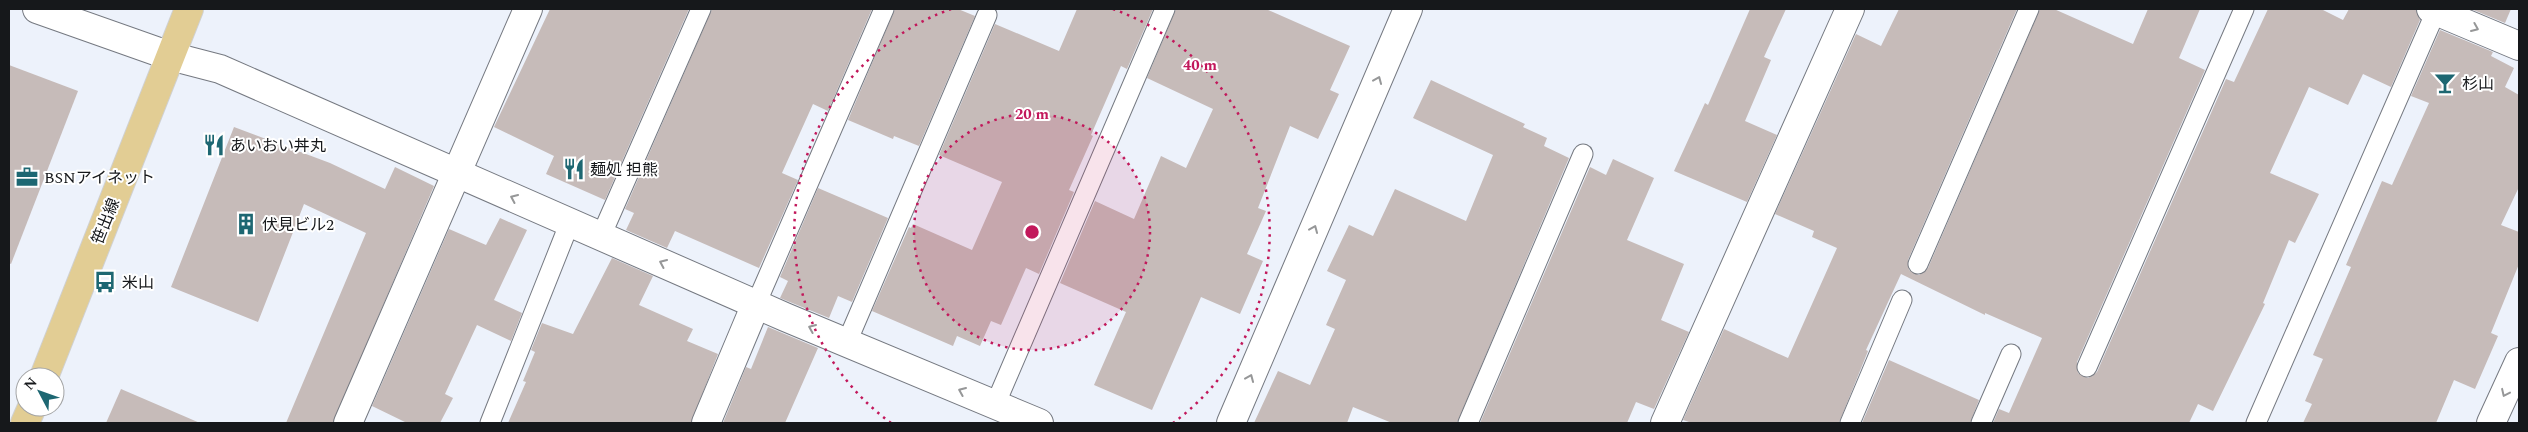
<svg xmlns="http://www.w3.org/2000/svg" width="2528" height="432" font-family="Spectral,'Noto Sans JP',serif">
<style>
.building{fill:#c6bbb9}
.lines{fill:none;stroke-linecap:round;stroke-linejoin:round}
.service-casing{stroke:#757981;stroke-width:21}
.minor-casing{stroke:#757981;stroke-width:30}
.primary-casing{stroke:#d0d1d1;stroke-width:30}
.service{stroke:#fff;stroke-width:19}
.minor{stroke:#fff;stroke-width:28}
.primary{stroke:#e2cd94;stroke-width:28}
.oneway{stroke:#969798}
.ring{fill:none;stroke:#c2185b;stroke-width:2.5;stroke-dasharray:2.5 5}
.labels{text-anchor:middle;stroke-width:4;stroke-linejoin:round;paint-order:stroke}
.poi-label{font-size:16px;fill:#16181b;stroke:#fff;text-anchor:start}
.street-label{font-size:16px;fill:#16181b;stroke:#fff}
.centre{fill:#c2185b;stroke:#fff;stroke-width:2.5}
.ring-label{font-size:15px;text-anchor:middle;font-weight:bold;fill:#c2185b;stroke:#fff;stroke-width:4;stroke-linejoin:round;paint-order:stroke}
</style>
<rect width="100%" height="100%" fill="#edf2fb"/>
<g class="building">
<polygon points="550,9 689,9 605,200 546,174 554,156 494,127"/>
<polygon points="712,9 872,9 828,111 813,104 782,173 798,180 759,268 675,231 667,248 626,230 634,213 625,209"/>
<polygon points="895,9 958,9 975,16 919,146 894,136 893,139 848,120"/>
<polygon points="1077,9 1153,9 1127,69 1121,66 1091,135 1093,136 1069,190 1074,192 1039,274 1026,268 1001,325 991,321 980,346 957,336 953,346 872,311 909,227 911,228 913,224 972,250 1002,182 939,155 995,24 1059,51"/>
<polygon points="1176,9 1266,9 1350,46 1330,90 1339,94 1318,139 1290,126 1258,208 1266,211 1247,254 1263,261 1240,314 1201,297 1152,410 1094,385 1126,312 1060,283 1095,201 1134,219 1161,156 1186,168 1213,109 1147,78"/>
<polygon points="1750,9 1786,9 1764,57 1771,60 1745,121 1777,135 1747,202 1674,171 1705,103 1708,105"/>
<polygon points="1899,9 2017,9 1908,260 1909,270 1919,275 1928,268 2040,9 2054,9 2133,44 2148,9 2200,9 2179,58 2205,70 2077,362 2078,373 2088,378 2097,372 2226,79 2234,82 2268,9 2321,9 2343,20 2349,9 2416,9 2420,20 2391,87 2363,74 2348,105 2309,87 2270,173 2319,194 2295,243 2289,240 2263,303 2265,304 2213,411 2198,404 2189,423 1993,423 1999,409 2009,413 2042,338 1985,313 1985,315 1901,274 1866,350 1868,351 1839,423 1692,423 1683,420 1724,329 1788,358 1837,248 1812,237 1814,231 1775,214 1856,34 1881,46"/>
<polygon points="2471,9 2511,9 2505,23"/>
<polygon points="2440,30 2493,52 2491,56 2514,68 2505,87 2519,95 2519,187 2501,225 2519,232 2519,264 2491,333 2498,336 2475,389 2454,380 2436,423 2303,423 2312,404 2305,401 2323,359 2313,355 2351,267 2346,265 2382,181 2392,185 2429,103 2411,96"/>
<polygon points="9,65 78,91 11,264 9,263"/>
<polygon points="1431,80 1525,124 1523,127 1547,138 1544,146 1569,158 1457,423 1392,423 1353,407 1347,423 1254,423 1278,371 1310,385 1335,329 1326,325 1346,280 1327,271 1349,225 1373,236 1395,189 1466,221 1493,155 1413,118"/>
<polygon points="234,127 330,163 385,189 395,167 434,186 333,423 286,423 366,233 304,204 258,322 171,287"/>
<polygon points="1613,159 1654,178 1627,240 1684,264 1661,320 1689,332 1654,409 1636,402 1627,423 1480,423 1590,167 1606,175"/>
<polygon points="818,188 888,218 852,302 838,296 829,318 780,298 788,281 780,277"/>
<polygon points="500,218 527,230 494,300 522,313 511,341 477,325 445,394 453,398 440,423 407,423 372,406 449,229 486,245"/>
<polygon points="612,258 653,276 639,305 693,329 687,341 718,354 691,423 508,423 526,382 523,381 535,352 531,350 542,323 573,334"/>
<polygon points="768,327 818,348 785,423 723,423 746,367 751,369"/>
<polygon points="1889,360 1979,400 1970,423 1862,423"/>
<polygon points="121,389 200,423 106,423"/>
</g>
<g class="lines">
<g class="service-casing">
<g id="service">
<polyline points="601,236 701,9"/>
<polyline points="1918,264 2029,9"/>
<polyline points="756,304 884,9"/>
<polyline points="847,342 987,15"/>
<polyline points="2087,367 2244,9"/>
<polyline points="995,405 1165,9"/>
<polyline points="490,423 570,222"/>
<polyline points="1468,423 1583,154"/>
<polyline points="1850,423 1902,300"/>
<polyline points="1981,423 2011,354"/>
<polyline points="2256,423 2437,9"/>
</g>
</g>
<g class="minor-casing">
<g id="minor">
<polyline points="37,9 170,56 220,69 785,317 1039,423"/>
<polyline points="2431,9 2519,46"/>
<polyline points="348,423 528,9"/>
<polyline points="706,423 756,304"/>
<polyline points="1231,423 1408,9"/>
<polyline points="1665,423 1850,9"/>
<polyline points="2491,423 2519,362"/>
</g>
</g>
<g class="primary-casing">
<g id="primary">
<polyline points="44,377 189,9"/>
<polyline points="25,423 32,407"/>
</g>
</g>
<use href="#service" class="service"/>
<use href="#minor" class="minor"/>
<use href="#primary" class="primary"/>
</g>
<defs><path id="oneway-chevron" d="M-2-3.5L2.5 0L-2 3.5" fill="none" stroke-width="1.6" stroke-linecap="round" stroke-linejoin="round" transform="scale(1.25)"/></defs>
<g class="oneway">
<use href="#oneway-chevron" transform="translate(2475 28) rotate(23)"/>
<use href="#oneway-chevron" transform="translate(1378 80) rotate(-67)"/>
<use href="#oneway-chevron" transform="translate(514 198) rotate(-156)"/>
<use href="#oneway-chevron" transform="translate(1314 229) rotate(-67)"/>
<use href="#oneway-chevron" transform="translate(663 263) rotate(-156)"/>
<use href="#oneway-chevron" transform="translate(812 328) rotate(-157)"/>
<use href="#oneway-chevron" transform="translate(1250 378) rotate(-67)"/>
<use href="#oneway-chevron" transform="translate(962 391) rotate(-157)"/>
<use href="#oneway-chevron" transform="translate(2505 393) rotate(115)"/>
</g>
<circle cx="1032" cy="232" r="118" fill="#c2185b" fill-opacity=".12"/>
<g class="ring">
<circle cx="1032" cy="232" r="118"/>
<path d="M891 423A237 237 0 0 1 951 9M1113 9A237 237 0 0 1 1173 423"/>
</g>
<defs>
<g id="bar-bare" transform="scale(1.725)"><path d="M-6-5H6L.8 .8V4.5H3.5V6h-7V4.5H-.8V.8Z" fill="#1d6772" stroke="#fff" stroke-width="2.5" paint-order="stroke"/></g>
<g id="restaurant-bare" transform="scale(1.725)"><path d="M-5-6h1v4h1v-4h1v4h1v-4h1v5L-1.5 .5V6h-2V.5L-5-1ZM5-6V6H3V1.5H1.5Q1.5-4 5-6Z" fill="#1d6772" stroke="#fff" stroke-width="2.5" paint-order="stroke"/></g>
<g id="office-bare" transform="scale(1.725)"><path d="M-6-3h4V-5.5h4V-3h4V5H-6ZM-1-4.5V-3h2v-1.5ZM-6 0V1H6V0Z" fill="#1d6772" stroke="#fff" stroke-width="2.5" paint-order="stroke"/></g>
<g id="building-bare" transform="scale(1.725)"><path d="M-4-6H4V6H1V3H-1V6H-4ZM-2.5-4.3h1.7v1.8h-1.7ZM.8-4.3h1.7v1.8H.8ZM-2.5-1h1.7V.8h-1.7ZM.8-1h1.7V.8H.8Z" fill="#1d6772" stroke="#fff" stroke-width="2.5" paint-order="stroke"/></g>
<g id="bus-bare" transform="scale(1.725)"><path d="M-5-6H5V4H4V6H2V4H-2V6H-4V4H-5ZM-3.5-4V0h7V-4ZM-3.5 1.2v1.5H-2V1.2ZM2 1.2v1.5H3.5V1.2Z" fill="#1d6772" stroke="#fff" stroke-width="2.5" paint-order="stroke"/></g>
</defs>
<g fill-rule="evenodd">
<use href="#bar-bare" x="2445" y="83"/>
<use href="#restaurant-bare" x="214" y="145"/>
<use href="#restaurant-bare" x="574" y="169"/>
<use href="#office-bare" x="27" y="177"/>
<use href="#building-bare" x="246" y="224"/>
<use href="#bus-bare" x="105" y="282"/>
</g>
<g class="labels">
<g class="poi-label">
<text x="2462" y="89">杉山</text>
<text x="230" y="151">あいおい丼丸</text>
<text x="590" y="175">麺処 担熊</text>
<text x="44" y="183">BSNアイネット</text>
<text x="262" y="230">伏見ビル2</text>
<text x="122" y="288">米山</text>
</g>
<g class="street-label">
<text transform="translate(105 221) rotate(-68)" y="6">笹出線</text>
</g>
</g>
<circle cx="1032" cy="232" r="8" class="centre"/>
<g class="ring-label">
<text x="1200" y="70">40 m</text>
<text x="1032" y="119">20 m</text>
</g>
<rect width="2528" height="432" fill="none" stroke="#16181b" stroke-width="20"/>
<g transform="translate(40 392) rotate(311)"><circle r="24" fill="#ffffff" stroke="#a2a3a4"/>
<path d="M0-4L9 19L0 12L-9 19Z" fill="#1d6772"/>
<text y="-8" font-size="14" font-weight="bold" text-anchor="middle" fill="#16181b">N</text>
</g>
</svg>
